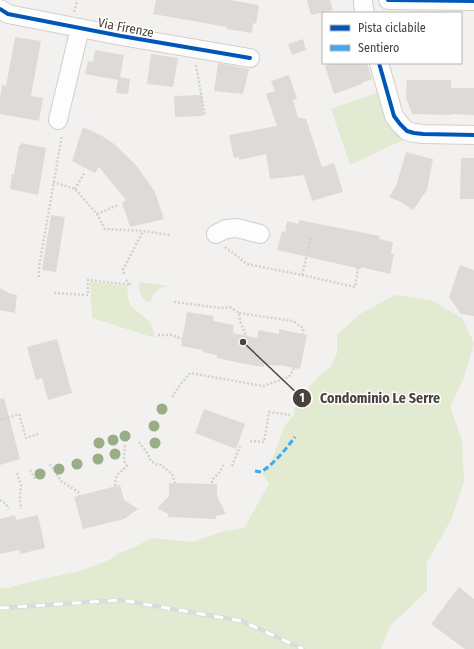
<svg xmlns="http://www.w3.org/2000/svg" width="474" height="649" font-family="'Fira Sans Condensed',sans-serif">
<style>
.green{fill:#e2ead2}
.building{fill:#dddad7}
.lines{fill:none;stroke-linecap:round;stroke-linejoin:round}
.minor-casing{stroke:#d1cfcc;stroke-width:20}
.path{stroke:#d3d1cd;stroke-width:2.5;stroke-dasharray:2 2;stroke-linecap:butt}
.minor{stroke:#fdfdfd;stroke-width:18}
.rail-casing{stroke:#dbdbdb;stroke-width:4.5}
.rail{stroke:#fff;stroke-width:3;stroke-dasharray:9;stroke-linecap:butt}
.quiet{stroke:#3fa9f5;stroke-width:3;stroke-dasharray:6 3;stroke-linecap:butt}
.cycleway-casing{stroke:#fff;stroke-width:6}
.cycleway{stroke:#0057b8;stroke-width:4}
.tree{fill:#99ae87}
.labels{text-anchor:middle;stroke-width:3;stroke-linejoin:round;paint-order:stroke}
.street-label{font-size:13px;fill:#49433b;stroke:#fff}
.leader{fill:none;stroke:#49433b;stroke-width:1.5}
.callout-dot{fill:#49433b;stroke:#fff;stroke-width:1.5}
.mark-label{font-size:12px;text-anchor:middle;font-weight:bold;fill:#fff}
.callout-label{font-size:14px;text-anchor:middle;font-weight:bold;fill:#49433b;stroke:#fff;stroke-width:3;stroke-linejoin:round;paint-order:stroke}
</style>
<rect width="100%" height="100%" fill="#f3f1ef"/>
<g class="green">
<polygon points="382,91 409,137 350,165 331,109"/>
<polygon points="90,282 127,286 128,297 130,305 151,323 155,338 92,318"/>
<path d="M139 282 169 286C158 289 155 290 150 302H146C140 294 139 291 139 282Z"/>
<polygon points="395,295 431,300 462,318 474,343 463,380 450,407 462,440 464,482 451,520 427,562 427,591 390,626 381,649 0,649 0,588 9,588 21,584 83,570 111,559 117,554 135,547 152,538 192,542 221,532 244,528 269,484 261,472 271,462 285,425 294,415 296,401 319,376 331,367 337,353 337,335 360,314"/>
</g>
<g class="building">
<polygon points="156,0 230,0 259,5 256,24 253,23 252,33 227,29 227,27 153,14"/>
<polygon points="307,0 330,0 333,10 311,15"/>
<polygon points="15,37 41,41 31,96 43,98 39,121 0,114 0,99 2,85 6,86"/>
<polygon points="303,39 306,50 292,55 288,44"/>
<polygon points="95,50 124,55 120,77 130,79 128,94 116,93 118,80 85,74 88,61 93,62"/>
<polygon points="151,54 178,58 173,87 147,84"/>
<polygon points="218,63 249,69 243,94 214,91"/>
<polygon points="333,63 367,63 372,79 361,83 362,84 334,94 325,66"/>
<polygon points="289,75 297,99 293,100 298,117 306,119 322,167 334,163 343,192 312,201 304,175 270,179 266,154 239,160 239,157 234,158 229,135 277,126 266,94 275,91 271,81"/>
<polygon points="407,80 451,80 451,88 474,88 474,115 451,114 451,115 412,114 406,97"/>
<polygon points="202,95 203,116 175,117 174,96"/>
<polygon points="83,127 102,136 114,144 136,165 155,192 164,219 130,227 122,203 126,200 99,167 95,173 72,161"/>
<polygon points="21,143 46,148 38,195 10,189 12,174 14,175 19,145 21,145"/>
<polygon points="406,152 433,159 427,190 413,210 401,202 389,197 396,186"/>
<polygon points="461,158 474,158 474,199 460,199"/>
<polygon points="51,215 65,217 56,272 42,270"/>
<polygon points="299,220 380,236 379,239 393,242 391,253 394,254 390,274 361,267 361,269 277,250 282,231 285,232 287,221 299,224"/>
<polygon points="460,265 474,270 474,316 461,314 449,297"/>
<polygon points="0,288 9,293 17,295 15,313 0,310"/>
<polygon points="187,312 214,316 213,321 234,325 233,333 257,338 259,330 279,334 279,329 307,335 300,369 279,365 279,366 264,364 264,367 245,364 217,358 217,355 203,352 203,350 181,346"/>
<polygon points="57,339 72,393 48,400 42,378 36,380 27,347"/>
<polygon points="4,398 20,459 0,465 0,399"/>
<polygon points="204,409 245,424 236,449 195,433"/>
<polygon points="169,483 217,484 217,496 226,514 216,516 216,519 168,517 168,514 157,508 169,496"/>
<polygon points="120,485 124,500 138,509 124,519 83,529 74,497"/>
<polygon points="15,515 16,520 38,515 45,548 20,554 19,550 0,554 0,519"/>
<polygon points="459,587 474,599 474,649 465,649 431,624"/>
</g>
<g class="lines">
<g class="minor-casing">
<g id="minor">
<polyline points="363,0 363,4 365,13"/>
<polyline points="388,0 474,1"/>
<polyline points="0,9 8,14 121,36 250,58"/>
<polyline points="379,63 394,116 400,124 407,131 414,133 423,134 474,135"/>
<polyline points="58,120 80,28"/>
<polyline points="216,234 226,229 237,228 260,234"/>
</g>
</g>
<g class="path">
<polyline points="74,12 77,0"/>
<polyline points="196,65 205,116"/>
<polyline points="53,182 75,189 97,214 105,229 143,231 170,235"/>
<polyline points="75,189 85,172"/>
<polyline points="97,214 118,205"/>
<polyline points="225,247 247,264 302,275 355,287 358,268"/>
<polyline points="124,274 123,270 143,231"/>
<polyline points="302,275 311,238"/>
<polyline points="39,277 39,267 62,135"/>
<polyline points="126,280 131,285"/>
<polyline points="54,293 88,295 88,280 131,285"/>
<polyline points="174,302 222,308 230,307 239,313 240,321 246,336"/>
<polyline points="239,313 293,321 303,328 303,334"/>
<polyline points="158,335 172,335 182,339"/>
<polyline points="172,397 180,385 190,373 263,386 289,377 294,368"/>
<polyline points="0,420 19,414 26,438 38,434"/>
<polyline points="250,441 264,442 269,412 290,415"/>
<polyline points="139,442 147,453 151,461 155,464 161,465 172,474 175,483"/>
<polyline points="50,464 61,481 78,492 79,496"/>
<polyline points="232,466 240,446"/>
<polyline points="30,470 35,479"/>
<polyline points="17,473 21,485 20,498 21,509"/>
<polyline points="212,483 213,479 220,472 224,464"/>
<path d="M115 486C115 474 119 474 127 466L124 460 125 445"/>
<polyline points="0,500 6,504 9,509"/>
</g>
<use href="#minor" class="minor"/>
<g class="rail-casing">
<polyline id="rail" points="0,608 121,600 242,621 303,649"/>
</g>
<use href="#rail" class="rail"/>
<path class="quiet" d="M255 471 261 472C275 463 285 450 295 437"/>
<g class="cycleway-casing">
<g id="cycleway">
<polyline points="388,0 474,1"/>
<polyline points="0,9 8,14 121,36 250,58"/>
<polyline points="379,63 394,116 400,124 407,131 414,133 423,134 474,135"/>
</g>
</g>
<use href="#cycleway" class="cycleway"/>
</g>
<g class="tree">
<circle cx="162" cy="409" r="5.5"/>
<circle cx="154" cy="426" r="5.5"/>
<circle cx="125" cy="436" r="5.5"/>
<circle cx="113" cy="440" r="5.5"/>
<circle cx="99" cy="443" r="5.5"/>
<circle cx="155" cy="443" r="5.5"/>
<circle cx="115" cy="454" r="5.5"/>
<circle cx="98" cy="459" r="5.5"/>
<circle cx="77" cy="464" r="5.5"/>
<circle cx="59" cy="469" r="5.5"/>
<circle cx="40" cy="474" r="5.5"/>
</g>
<g class="labels">
<g class="street-label">
<text transform="translate(126 27) rotate(11)" y="5">Via Firenze</text>
</g>
</g>
<path class="leader" d="M243 342L302 398"/>
<g class="callout-dot">
<circle cx="243" cy="342" r="4"/>
<circle cx="302" cy="398" r="10"/>
</g>
<g class="mark-label">
<text x="302" y="402">1</text>
</g>
<g class="callout-label">
<text x="380" y="403">Condominio Le Serre</text>
</g>
<rect x="322" y="12" width="140" height="52" fill="#ffffff" stroke="#b6b4b1"/>
<rect x="330" y="25" width="20" height="6" fill="#0057b8" stroke="#b6b4b1"/>
<text x="358" y="32" font-size="12" fill="#49433b">Pista ciclabile</text>
<rect x="330" y="45" width="20" height="6" fill="#3fa9f5" stroke="#b6b4b1"/>
<text x="358" y="52" font-size="12" fill="#49433b">Sentiero</text>
</svg>
